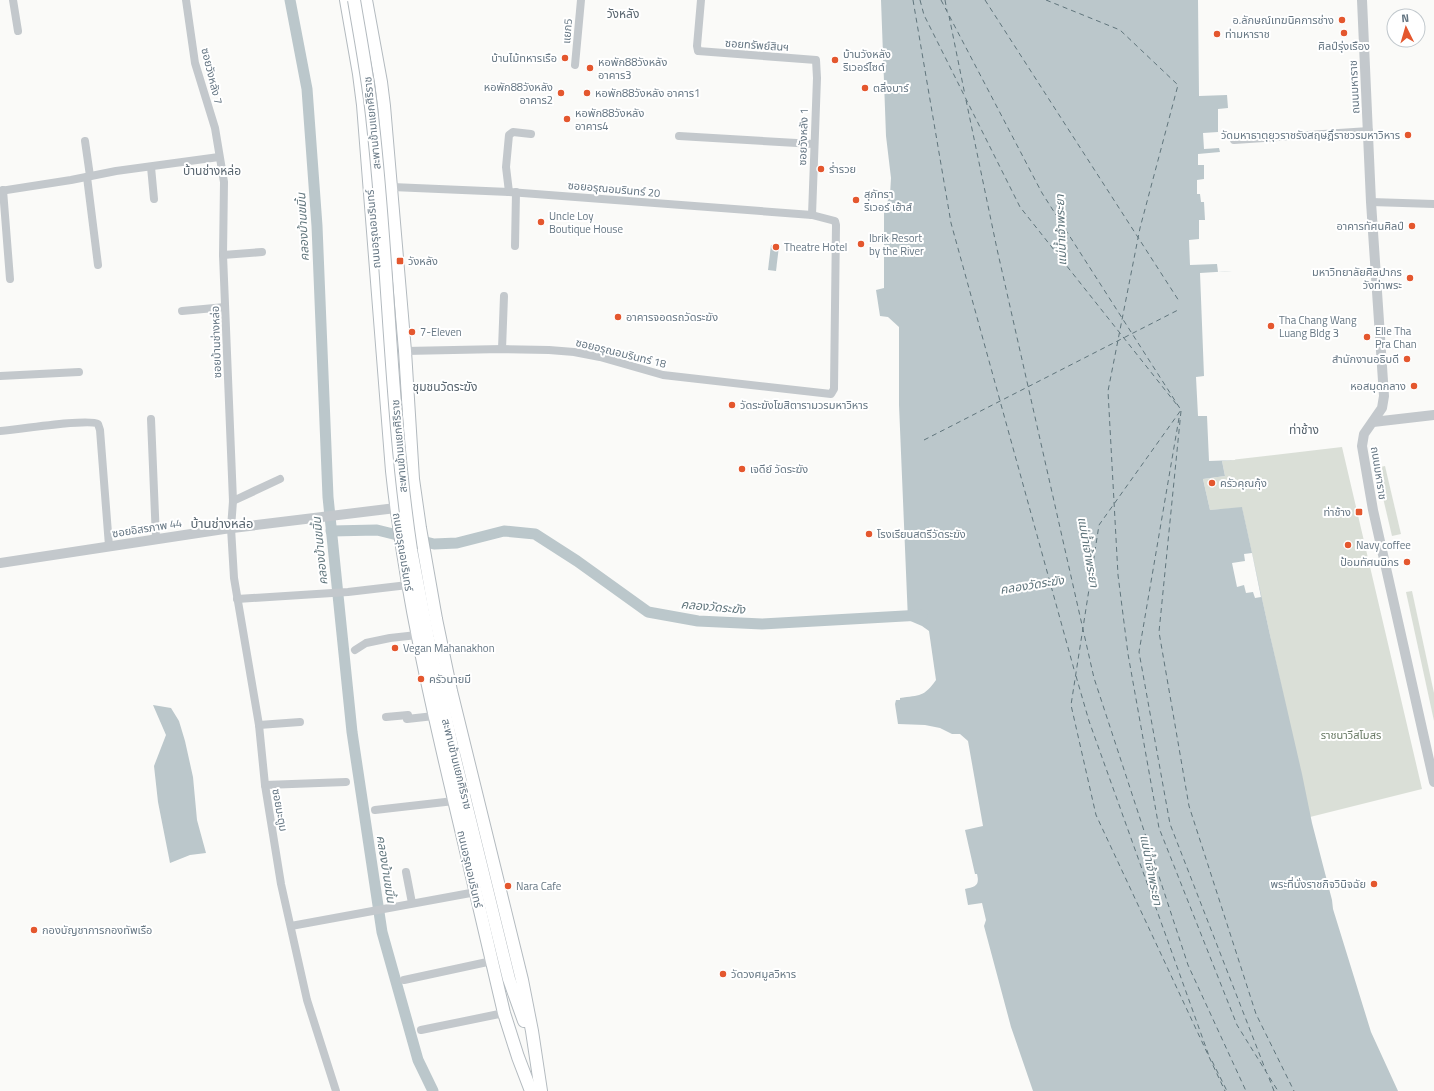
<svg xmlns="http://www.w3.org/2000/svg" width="1434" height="1091" font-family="'Titillium Web','Noto Sans Thai',sans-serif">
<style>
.green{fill:#dadfd7}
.water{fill:#bbc7cb}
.pier{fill:#fafaf8}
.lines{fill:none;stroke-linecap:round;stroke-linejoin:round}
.canal{stroke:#bbc7cb;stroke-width:11}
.ferry{stroke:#60757c;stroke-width:1;stroke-dasharray:5 4;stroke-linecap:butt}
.secondary-casing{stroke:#b3babf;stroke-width:14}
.minor{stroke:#c3c8cc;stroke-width:8}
.tertiary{stroke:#c3c8cc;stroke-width:10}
.secondary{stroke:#fff;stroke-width:12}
.secondary-bridge-casing{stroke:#b3babf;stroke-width:14;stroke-linecap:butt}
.secondary-bridge{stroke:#fff;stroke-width:12}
.poi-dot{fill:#e4572e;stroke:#fff;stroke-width:1.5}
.labels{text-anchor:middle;stroke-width:4;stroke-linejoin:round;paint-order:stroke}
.poi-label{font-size:11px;fill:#657683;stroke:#fff;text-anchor:start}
.street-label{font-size:11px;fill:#657683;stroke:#fff}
.park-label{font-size:11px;fill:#687a64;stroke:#fff}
.neighbourhood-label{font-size:12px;fill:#57646e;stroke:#fff}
.water-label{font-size:12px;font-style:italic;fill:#60757c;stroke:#fff}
.quarter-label{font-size:13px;fill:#57646e;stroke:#fff}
</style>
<rect width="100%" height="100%" fill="#fafaf8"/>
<g class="green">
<polygon points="1342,447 1422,789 1310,817 1242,508 1210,510 1203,479 1225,476 1222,461"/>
<polygon points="1385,466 1401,534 1392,536 1376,468"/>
<polygon points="1412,591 1434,693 1434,721 1406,592"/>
</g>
<g class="water">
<path d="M881 0H1198L1199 96 1227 95 1228 108 1218 109V132L1203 133 1204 149 1219 148 1220 152 1198 154V165H1204V179L1197 180V194H1200L1201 202H1204L1205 220H1199V239L1189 240 1190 265 1217 264 1218 272 1232 271 1230 346 1233 460 1222 461 1225 476 1203 479 1210 510 1242 507 1270 635 1302 774 1312 823 1332 900 1333 909 1371 1032 1398 1091H1033L1011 1027 984 926 986 920 982 903 968 905 965 889C975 887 980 886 977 874H975L965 830 983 826 968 741 960 734H952L940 728 925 725 898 724 895 704 896 700H900V698C920 695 924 697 936 680L929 631 922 626 908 620 899 405V327L888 317 880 316 876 290 884 288V210L890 195 891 178 886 136Z"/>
<polygon points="771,245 779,246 776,271 768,270"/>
<polygon points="153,705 171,708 179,721 185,741 193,777 197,820 206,853 190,855 170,863 158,802 154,766 166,735"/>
</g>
<g class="pier">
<polygon points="1232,271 1233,299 1232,346 1236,402 1236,454 1235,460 1209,461 1207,416 1198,416 1196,377 1204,376 1200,273"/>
<polygon points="1252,553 1261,597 1255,598 1253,592 1246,593 1244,585 1237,587 1232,563 1245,561 1244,554"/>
</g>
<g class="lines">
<g class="canal">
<polyline points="290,0 307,89 317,226 328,497 352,732 382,932 418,1060 433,1091"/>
<polyline points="331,531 377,530 434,544 457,543 504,531 535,534 577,561 648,612 698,621 762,624 922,615"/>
</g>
<g class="ferry">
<polyline points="913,0 951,223 1075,673"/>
<polyline points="920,0 924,15 1020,207 1177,405"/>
<polyline points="941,0 1042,193 1181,410 1099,525 1071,705 1096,815 1225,1091"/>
<polyline points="945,0 947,11"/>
<polyline points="985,0 1179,301"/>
<polyline points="1046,0 1120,30 1178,85 1140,228 1108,391 1118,575 1128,654 1159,828 1237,1025 1278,1091"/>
<polyline points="949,16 965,95"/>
<polyline points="966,100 997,249 1094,678 1188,965 1246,1091"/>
<polyline points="1181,411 1159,632 1189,806 1256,1014 1294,1091"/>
<polyline points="1179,418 1139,652 1170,824 1266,1071"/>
<polyline points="924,440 1180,309"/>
<polyline points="1076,676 1089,721 1209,1056"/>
<polyline points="1212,1061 1227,1091"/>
<polyline points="1269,1078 1274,1091"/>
</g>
<g class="secondary-casing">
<g id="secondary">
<path d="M346 0 359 74 363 105 392 471C405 591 432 708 460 825 475 887 489 950 504 1013L518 1057 531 1091"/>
<polyline points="366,0 381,82 384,106 405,351 413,479 420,528 436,619 451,691 522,980 532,1031 541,1091"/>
<polyline points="411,550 428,638 454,755 509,979 524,1021"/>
</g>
</g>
<g class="minor">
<polyline points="13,0 18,31"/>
<polyline points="186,0 195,63 215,128 224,182 223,255 233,501 231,528 234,578 259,725 265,785 281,884 307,1000 336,1091"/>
<polyline points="701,0 697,46 698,51 816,60 817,78 812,215"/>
<polyline points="575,65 581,0"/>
<polyline points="679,136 814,144"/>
<polyline points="1234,140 1369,131"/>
<polyline points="85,141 90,176"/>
<polyline points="151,167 154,199"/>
<polyline points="87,177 98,265"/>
<polyline points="392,187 509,192 812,215 835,221 836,225 834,389 831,394 663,375 600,357 574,352 549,350 502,349 405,351"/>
<polyline points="3,190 10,279"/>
<polyline points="0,191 71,180 116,171 219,157"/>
<polyline points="509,192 506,167 509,135 513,132 531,134"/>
<polyline points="1371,202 1434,204"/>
<polyline points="515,246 516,192"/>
<polyline points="223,255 262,252"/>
<polyline points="182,311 225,307"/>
<polyline points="502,349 504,296"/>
<polyline points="0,376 79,372"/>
<polyline points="151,419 156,539"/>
<path d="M0 431C15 430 89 418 98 424L100 430 109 546"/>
<polyline points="233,501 280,479"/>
<polyline points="237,599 348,592 408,585"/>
<polyline points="355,650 366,643 390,638 417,635"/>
<polyline points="386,717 408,715 407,719 434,716"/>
<polyline points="259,725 300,722"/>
<polyline points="265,785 346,782"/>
<polyline points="375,810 454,801"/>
<polyline points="406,872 412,903"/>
<polyline points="291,926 476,892"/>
<polyline points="404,980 492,961"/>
<polyline points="421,1030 504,1013"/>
</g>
<g class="tertiary">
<polyline points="1362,0 1371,202 1384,396 1382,408 1364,434 1362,446 1373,510 1434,782"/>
<polyline points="1373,422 1434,415"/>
<polyline points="0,563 224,529 404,507"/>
</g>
<use href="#secondary" class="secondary"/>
<g class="secondary-bridge-casing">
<path id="secondary-bridge" d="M354 0C361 42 369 83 373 125 389 267 390 409 411 550"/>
</g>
<use href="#secondary-bridge" class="secondary-bridge"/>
</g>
<g class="poi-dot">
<circle cx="1342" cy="20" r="4"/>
<circle cx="1344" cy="33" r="4"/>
<circle cx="1217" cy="34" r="4"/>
<circle cx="565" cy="58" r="4"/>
<circle cx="835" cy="60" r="4"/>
<circle cx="590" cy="68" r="4"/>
<circle cx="865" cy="88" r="4"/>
<circle cx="561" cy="93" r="4"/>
<circle cx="587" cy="93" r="4"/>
<circle cx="567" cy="119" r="4"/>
<circle cx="1408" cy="135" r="4"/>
<circle cx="821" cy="169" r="4"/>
<circle cx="856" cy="200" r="4"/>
<circle cx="541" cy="222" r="4"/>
<circle cx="1412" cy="226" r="4"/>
<circle cx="861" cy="244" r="4"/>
<circle cx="776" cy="247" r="4"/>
<rect x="396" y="257" width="8" height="8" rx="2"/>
<circle cx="1410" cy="278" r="4"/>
<circle cx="618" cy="317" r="4"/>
<circle cx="1271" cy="326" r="4"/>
<circle cx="412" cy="332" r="4"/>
<circle cx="1367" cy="337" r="4"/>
<circle cx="1407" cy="359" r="4"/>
<circle cx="1414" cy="386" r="4"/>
<circle cx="732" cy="405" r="4"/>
<circle cx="742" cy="469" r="4"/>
<circle cx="1212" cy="483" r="4"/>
<rect x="1355" y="508" width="8" height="8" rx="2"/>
<circle cx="869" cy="534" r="4"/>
<circle cx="1348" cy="545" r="4"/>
<circle cx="1407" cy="562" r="4"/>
<circle cx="395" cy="648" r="4"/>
<circle cx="421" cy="679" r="4"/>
<circle cx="1374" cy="884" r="4"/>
<circle cx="508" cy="886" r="4"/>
<circle cx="34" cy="930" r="4"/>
<circle cx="723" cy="974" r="4"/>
</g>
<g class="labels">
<g class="poi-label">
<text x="1334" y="24" text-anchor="end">อ.ลักษณ์เทฆนิคการช่าง</text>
<text x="1225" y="38">ท่ามหาราช</text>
<text x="1344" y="50" text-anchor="middle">ศิลป์รุ่งเรือง</text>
<text x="843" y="58">บ้านวังหลัง<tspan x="843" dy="13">ริเวอร์ไซด์</tspan></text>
<text x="557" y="62" text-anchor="end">บ้านไม้ทหารเรือ</text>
<text x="598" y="66">หอพัก88วังหลัง<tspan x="598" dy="13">อาคาร3</tspan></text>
<text x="553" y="91" text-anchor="end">หอพัก88วังหลัง<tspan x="553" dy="13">อาคาร2</tspan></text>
<text x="873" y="92">ตลิ่งบาร์</text>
<text x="595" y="97">หอพัก88วังหลัง อาคาร1</text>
<text x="575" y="117">หอพัก88วังหลัง<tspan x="575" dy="13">อาคาร4</tspan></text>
<text x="1400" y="139" text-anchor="end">วัดมหาธาตุยุวราชรังสฤษฎิ์ราชวรมหาวิหาร</text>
<text x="829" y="173">ร่ำรวย</text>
<text x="864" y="198">สุภัทรา<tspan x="864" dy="13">ริเวอร์ เฮ้าส์</tspan></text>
<text x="549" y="220">Uncle Loy<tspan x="549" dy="13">Boutique House</tspan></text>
<text x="1404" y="230" text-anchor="end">อาคารทัศนศิลป์</text>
<text x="869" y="242">Ibrik Resort<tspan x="869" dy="13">by the River</tspan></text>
<text x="784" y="251">Theatre Hotel</text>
<text x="408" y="265">วังหลัง</text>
<text x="1402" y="276" text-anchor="end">มหาวิทยาลัยศิลปากร<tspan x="1402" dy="13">วังท่าพระ</tspan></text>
<text x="626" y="321">อาคารจอดรถวัดระฆัง</text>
<text x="1279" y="324">Tha Chang Wang<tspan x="1279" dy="13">Luang Bldg 3</tspan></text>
<text x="1375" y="335">Elle Tha<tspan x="1375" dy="13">Pra Chan</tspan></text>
<text x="420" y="336">7-Eleven</text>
<text x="1399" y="363" text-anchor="end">สำนักงานอธิบดี</text>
<text x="1406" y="390" text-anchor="end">หอสมุดกลาง</text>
<text x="740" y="409">วัดระฆังโฆสิตารามวรมหาวิหาร</text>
<text x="750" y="473">เจดีย์ วัดระฆัง</text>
<text x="1220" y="487">ครัวคุณกุ้ง</text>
<text x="1351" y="516" text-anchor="end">ท่าช้าง</text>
<text x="877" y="538">โรงเรียนสตรีวัดระฆัง</text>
<text x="1356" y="549">Navy coffee</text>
<text x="1399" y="566" text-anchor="end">ป้อมทัศนนิกร</text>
<text x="403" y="652">Vegan Mahanakhon</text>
<text x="429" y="683">ครัวนายมี</text>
<text x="1366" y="888" text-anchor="end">พระที่นั่งราชกิจวินิจฉัย</text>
<text x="516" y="890">Nara Cafe</text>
<text x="42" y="934">กองบัญชาการกองทัพเรือ</text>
<text x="731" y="978">วัดวงศมูลวิหาร</text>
</g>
<g class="street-label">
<text transform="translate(567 31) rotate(-85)" y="4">แยก5</text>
<text transform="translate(757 45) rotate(4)" y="4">ซอยทรัพย์สินฯ</text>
<text transform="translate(212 76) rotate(76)" y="4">ซอยวังหลัง 7</text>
<text transform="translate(1354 87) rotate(-93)" y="4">ถนนมหาราช</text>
<text transform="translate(372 123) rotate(-96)" y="4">สะพานข้ามแยกศิริราช</text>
<text transform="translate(803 137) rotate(-88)" y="4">ซอยวังหลัง 1</text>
<text transform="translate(614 189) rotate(5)" y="4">ซอยอรุณอมรินทร์ 20</text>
<text transform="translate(373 229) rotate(-95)" y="4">ถนนอรุณอมรินทร์</text>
<text transform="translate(216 342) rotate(-92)" y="4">ซอยบ้านช่างหล่อ</text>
<text transform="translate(621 353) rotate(14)" y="4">ซอยอรุณอมรินทร์ 18</text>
<text transform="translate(399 446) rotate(-95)" y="4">สะพานข้ามแยกศิริราช</text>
<text transform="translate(1379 473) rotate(81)" y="4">ถนนมหาราช</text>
<text transform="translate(147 528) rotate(-9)" y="4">ซอยอิสรภาพ 44</text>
<text transform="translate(403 552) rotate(81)" y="4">ถนนอรุณอมรินทร์</text>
<text transform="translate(457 764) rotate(76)" y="4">สะพานข้ามแยกศิริราช</text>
<text transform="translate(280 810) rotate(80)" y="4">ซอยมะตูม</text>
<text transform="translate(470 869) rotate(77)" y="4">ถนนอรุณอมรินทร์</text>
</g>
<g class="park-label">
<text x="1351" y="739">ราชนาวีสโมสร</text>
</g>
<g class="neighbourhood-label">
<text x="623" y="18">วังหลัง</text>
<text x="212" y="175">บ้านช่างหล่อ</text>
<text x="445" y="391">ชุมชนวัดระฆัง</text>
<text x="1304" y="434">ท่าช้าง</text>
</g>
<g class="water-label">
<text transform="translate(303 227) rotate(-93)" y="4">คลองบ้านขมิ้น</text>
<text transform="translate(1061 230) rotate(-92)" y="4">แม่น้ำเจ้าพระยา</text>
<text transform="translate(320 551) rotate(-96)" y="4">คลองบ้านขมิ้น</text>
<text transform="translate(1088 552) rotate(80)" y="4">แม่น้ำเจ้าพระยา</text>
<text transform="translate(1032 585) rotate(-9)" y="4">คลองวัดระฆัง</text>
<text transform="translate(713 607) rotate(5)" y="4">คลองวัดระฆัง</text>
<text transform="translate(386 869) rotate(81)" y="4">คลองบ้านขมิ้น</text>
<text transform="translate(1151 870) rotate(79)" y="4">แม่น้ำเจ้าพระยา</text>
</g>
<g class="quarter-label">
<text x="222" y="528">บ้านช่างหล่อ</text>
</g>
</g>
<g transform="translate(1406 28) rotate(355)"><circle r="19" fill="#ffffff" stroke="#c1c8cd"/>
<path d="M0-3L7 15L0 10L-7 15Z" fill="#e4572e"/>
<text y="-6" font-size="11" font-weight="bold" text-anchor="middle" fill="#657683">N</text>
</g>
</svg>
